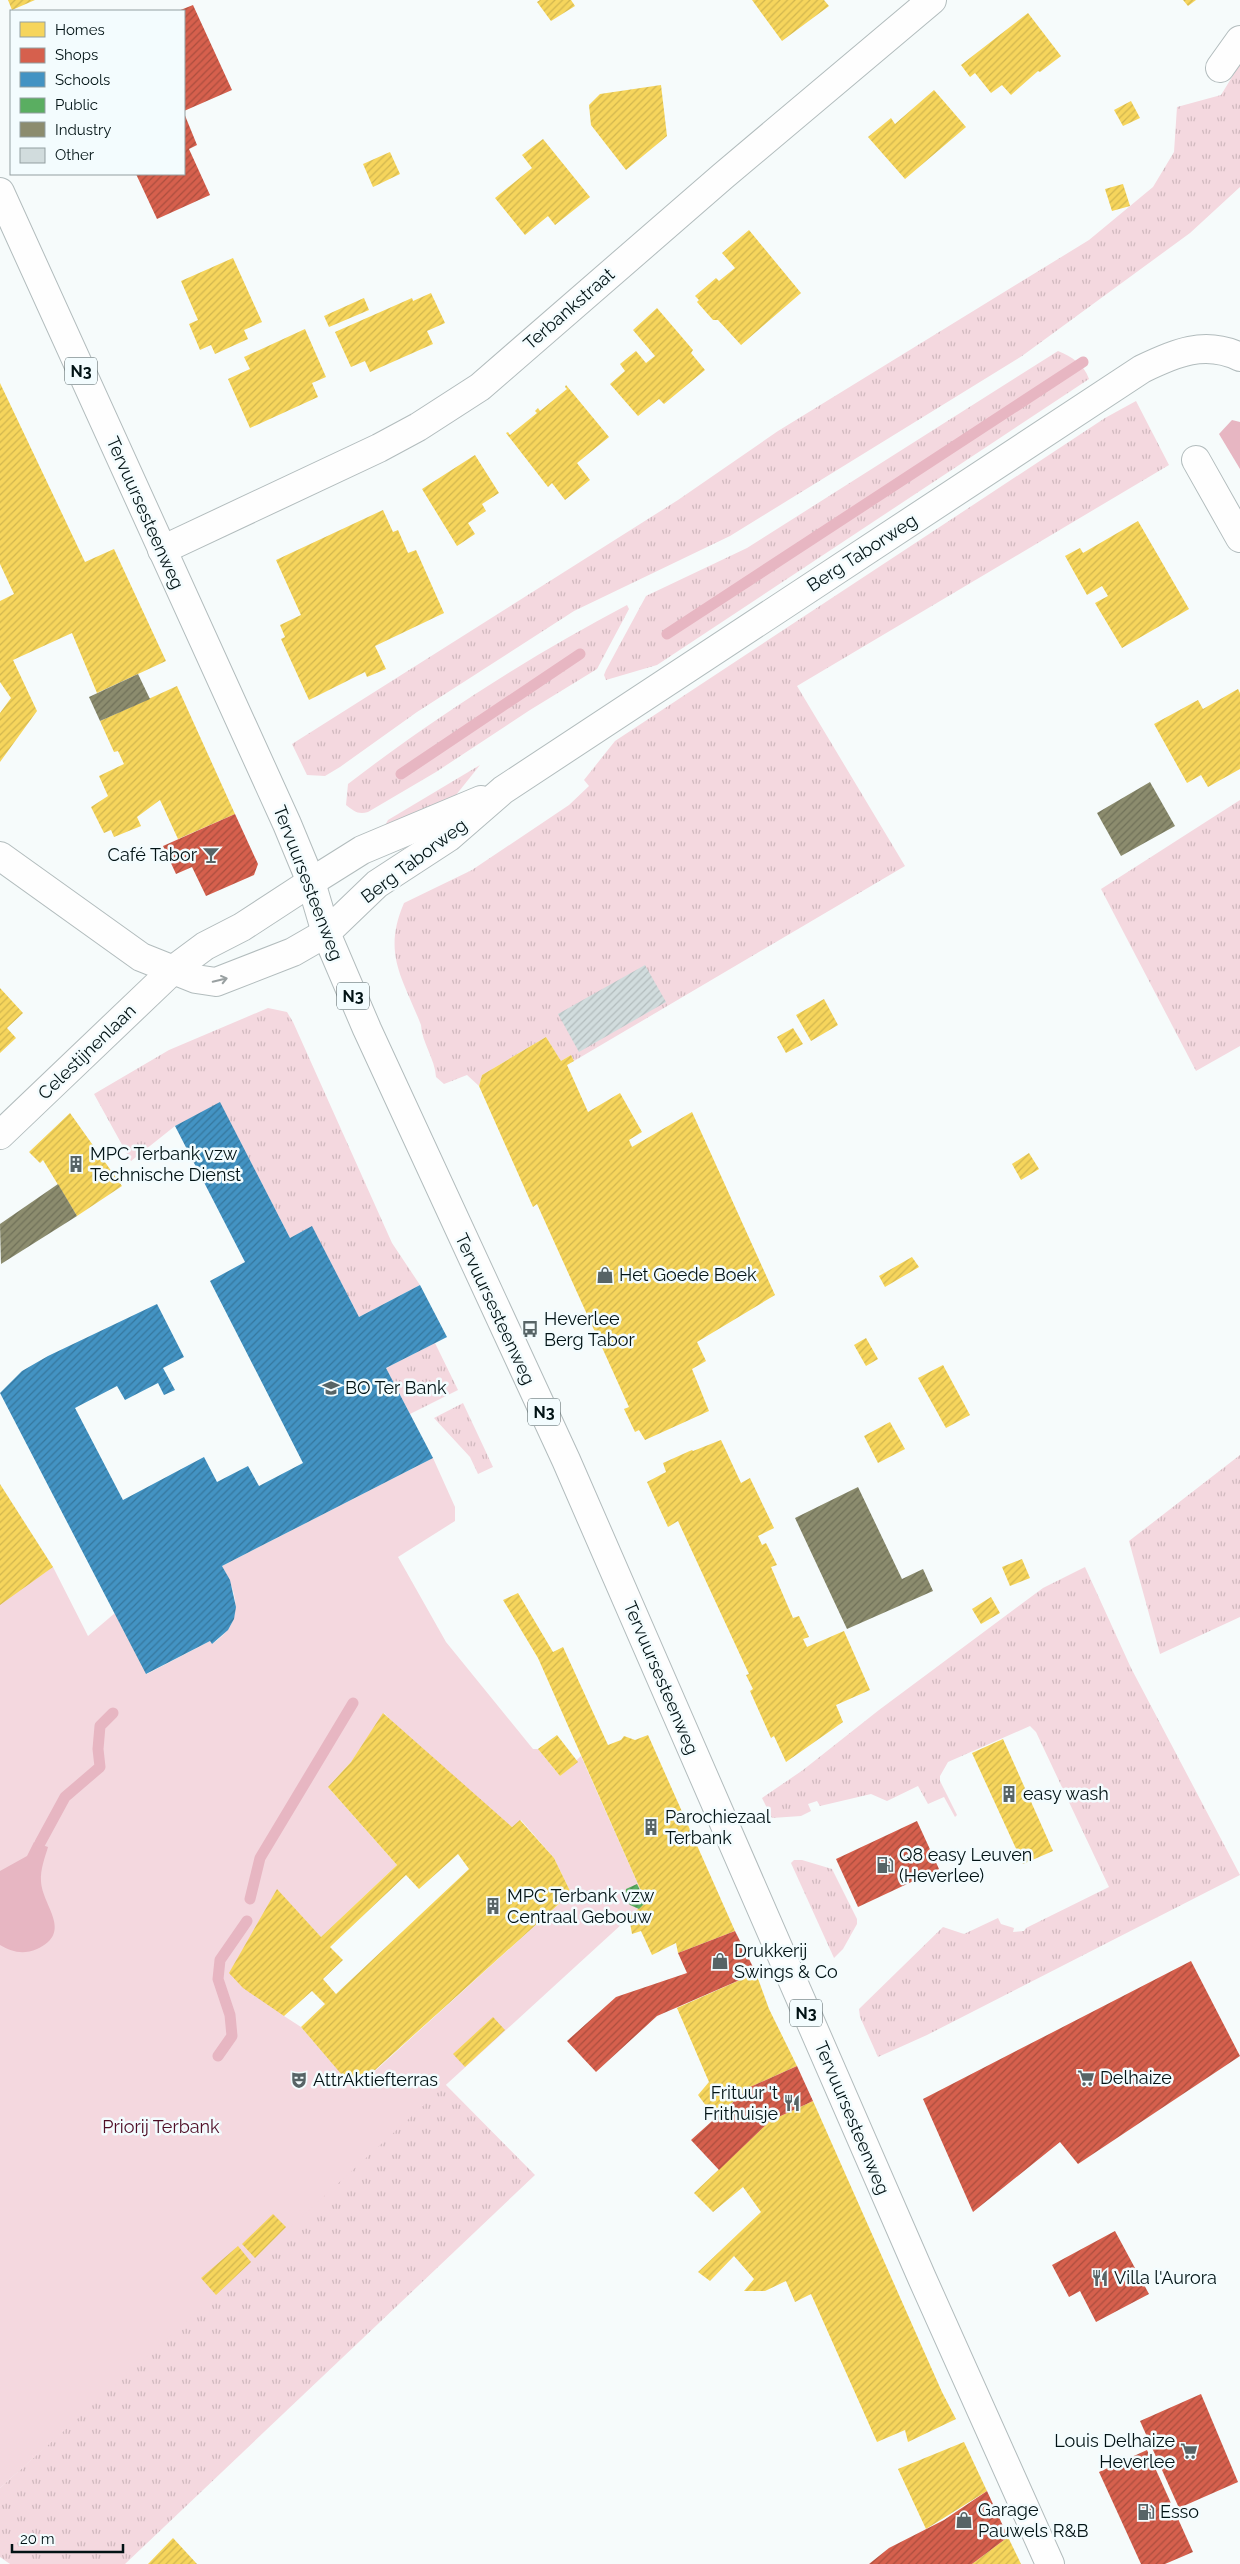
<svg xmlns="http://www.w3.org/2000/svg" width="1240" height="2564" font-family="Raleway,sans-serif">
<style>
.grass{fill:url(#grass-tufts)}
.park{fill:#f4d8df;fill-rule:evenodd}
.water{fill:#e7b6c2}
.homes{fill:url(#homes-hatch);fill-rule:evenodd}
.shops{fill:url(#shops-hatch)}
.schools{fill:url(#schools-hatch)}
.public{fill:url(#public-hatch)}
.industry{fill:url(#industry-hatch)}
.lines{fill:none;stroke-linecap:round;stroke-linejoin:round}
.stream{stroke:#e7b6c2;stroke-width:11}
.building{fill:url(#building-hatch)}
.minor-casing{stroke:#b2bcbd;stroke-width:30}
.major-casing{stroke:#b2bcbd;stroke-width:30}
.minor{stroke:#fefefe;stroke-width:28}
.major{stroke:#fefefe;stroke-width:28}
.oneway{stroke:#99a0a1}
.labels{text-anchor:middle;stroke-width:5;stroke-linejoin:round;paint-order:stroke}
.shield{fill:#f3fcfe;stroke:#4a595b;stroke-width:1}
.shield-label{font-size:16px;font-weight:bold;fill:#021315}
.street-label{font-size:18px;fill:#021315;stroke:#f3fcfe}
.poi-label{font-size:18px;fill:#021315;stroke:#f3fcfe;text-anchor:start}
.park-label{font-size:18px;fill:#4f0e26;stroke:#f3fcfe}
</style>
<defs>
<pattern id="grass-tufts" width="24" height="20" patternUnits="userSpaceOnUse" patternTransform="scale(1.25)"><rect width="24" height="20" fill="#f4d8df"/><path d="M3 7l-1-3M5 7V3M7 7l1-3M15 17l-1-3M17 17v-4M19 17l1-3" fill="none" stroke="#d0b8be"/></pattern>
<pattern id="homes-hatch" width="6" height="6" patternUnits="userSpaceOnUse" patternTransform="scale(1.25)"><rect width="6" height="6" fill="#f6d55c"/><path d="M-1 1l2-2M0 6l6-6M5 7l2-2" fill="none" stroke="#d1b64f"/></pattern>
<pattern id="shops-hatch" width="6" height="6" patternUnits="userSpaceOnUse" patternTransform="scale(1.25)"><rect width="6" height="6" fill="#d6604d"/><path d="M-1 1l2-2M0 6l6-6M5 7l2-2" fill="none" stroke="#ab4e3f"/></pattern>
<pattern id="schools-hatch" width="6" height="6" patternUnits="userSpaceOnUse" patternTransform="scale(1.25)"><rect width="6" height="6" fill="#4393c3"/><path d="M-1 1l2-2M0 6l6-6M5 7l2-2" fill="none" stroke="#36779d"/></pattern>
<pattern id="public-hatch" width="6" height="6" patternUnits="userSpaceOnUse" patternTransform="scale(1.25)"><rect width="6" height="6" fill="#5aae61"/><path d="M-1 1l2-2M0 6l6-6M5 7l2-2" fill="none" stroke="#488c4f"/></pattern>
<pattern id="industry-hatch" width="6" height="6" patternUnits="userSpaceOnUse" patternTransform="scale(1.25)"><rect width="6" height="6" fill="#8c8c6e"/><path d="M-1 1l2-2M0 6l6-6M5 7l2-2" fill="none" stroke="#707159"/></pattern>
<pattern id="building-hatch" width="6" height="6" patternUnits="userSpaceOnUse" patternTransform="scale(1.25)"><rect width="6" height="6" fill="#d1dcdd"/><path d="M-1 1l2-2M0 6l6-6M5 7l2-2" fill="none" stroke="#b2bcbd"/></pattern>
</defs>
<rect width="100%" height="100%" fill="#f6fbfb"/>
<g class="grass">
<polygon points="1240,64 1240,187 1190,233 1022,356 730,536 574,611 417,712 340,767 325,776 307,775 292,744 678,500 778,431 1089,240 1153,187 1174,152 1177,107 1221,95"/>
<path d="M1058 351C1072 357 1084 364 1089 379L657 665 606 680 604 675 606 670 646 596 747 548Z"/>
<path d="M1136 401 1169 465 797 686 905 866 574 1061 571 1055 561 1061 546 1037 482 1075 479 1086 467 1075 444 1084 436 1077C435 1059 422 1043 421 1025 403 978 382 954 404 903L472 870 569 805 589 786 584 780 615 741 1105 418Z"/>
<path d="M627 605 629 609 597 669 530 710 436 772 368 812C358 815 354 811 346 805L348 784C435 717 530 656 627 605Z"/>
<polygon points="480,765 452,800 383,829 388,820"/>
<polygon points="1240,800 1240,1046 1196,1071 1101,889"/>
<polygon points="268,1008 287,1012 293,1022 392,1243 420,1285 359,1317 312,1227 290,1238 220,1103 175,1126 131,1161 94,1094 169,1050"/>
<polygon points="435,1343 458,1390 410,1414 386,1368"/>
<polygon points="463,1403 493,1467 478,1474 470,1457 434,1418"/>
<polygon points="1240,1455 1240,1617 1160,1654 1129,1541"/>
<polygon points="1085,1567 1131,1668 1240,1875 927,2035 878,2057 860,2017 859,2009 943,1927 964,1934 998,1918 1001,1924 1014,1928 1013,1932 1024,1931 1026,1928 1109,1887 1036,1732 1030,1726 948,1762 940,1776 940,1781 957,1815 955,1817 944,1797 928,1804 918,1786 887,1801 871,1794 820,1806 817,1801 808,1804 811,1811 801,1816 772,1818 762,1798 803,1770 879,1710 1043,1588"/>
<polygon points="794,1860 802,1860 832,1869 857,1919 857,1924 843,1949 834,1958 791,1863"/>
<polygon points="445,2084 535,2175 125,2564 10,2564 0,2557 0,2488"/>
</g>
<path class="park" d="M433 1458 455 1507V1521L398 1557 446 1642 533 1749H538L560 1776 581 1756 646 1902 216 2295 0 2488V1603L53 1567 88 1636 115 1613 147 1674 210 1641 212 1644C244 1623 239 1596 222 1566ZM384 1713 443 1776 512 1827 521 1820 554 1858 571 1893 355 2089 301 2027 284 2016 277 1890 321 1937 397 1865 328 1787 351 1762Z"/>
<g class="water">
<polygon points="1232,420 1240,422 1240,469 1219,434"/>
<path d="M34 1842 48 1847C45 1857 40 1870 41 1881 42 1906 74 1932 37 1949 23 1955 12 1952 0 1945V1871L27 1856Z"/>
</g>
<g class="homes">
<polygon points="8,0 35,0 12,10"/>
<polygon points="540,0 571,0 575,6 551,21 537,2"/>
<polygon points="752,0 824,0 829,6 782,41"/>
<polygon points="1183,0 1196,0 1188,6"/>
<polygon points="1028,13 1061,56 1040,72 1038,71 1011,95 1002,85 991,93 975,73 970,77 961,65"/>
<polygon points="661,85 667,136 626,170 591,125 589,105 600,94"/>
<polygon points="934,90 966,127 905,179 868,137 891,118 895,124"/>
<polygon points="1131,101 1140,118 1123,126 1114,110"/>
<polygon points="543,139 590,197 555,225 548,216 525,235 495,198 532,168 522,155"/>
<polygon points="390,152 400,174 373,187 363,164"/>
<polygon points="1123,184 1130,206 1112,211 1105,189"/>
<polygon points="749,230 801,293 741,345 718,320 713,320 697,302 699,300 695,296 716,278 719,281 735,268 722,253"/>
<polygon points="233,258 262,322 244,330 248,339 215,354 211,345 200,350 189,324 198,320 181,281"/>
<polygon points="431,293 445,323 427,331 433,344 370,372 365,361 351,367 335,332 412,298 413,301"/>
<polygon points="364,298 369,310 329,327 324,316"/>
<polygon points="657,308 693,350 691,353 705,370 664,404 659,399 638,416 610,384 625,371 620,364 636,351 646,363 655,356 633,330"/>
<polygon points="305,329 326,377 312,383 318,397 250,428 228,379 250,369 244,357"/>
<polygon points="0,383 85,562 114,549 166,661 97,693 72,633 13,660 37,711 0,762 0,713 11,698 0,682 0,601 14,594 0,564"/>
<polygon points="566,385 609,437 577,463 590,480 565,500 552,483 548,487 506,433 508,432 510,435 537,413 535,411 538,408 540,411 567,389 565,387"/>
<polygon points="475,455 499,493 482,504 486,511 468,523 475,534 457,546 422,489"/>
<polygon points="383,510 393,532 398,530 408,553 416,550 444,613 375,646 386,669 367,677 365,672 309,700 281,639 285,637 280,625 301,615 276,560"/>
<polygon points="1138,521 1189,609 1122,648 1095,603 1108,596 1102,586 1087,595 1065,556 1080,548 1083,553"/>
<polygon points="177,686 235,814 178,839 160,800 137,817 141,826 114,837 111,830 104,833 91,807 108,796 99,776 124,764 118,751 114,752 100,721"/>
<polygon points="1238,689 1240,693 1240,769 1208,787 1201,775 1187,783 1154,724 1198,700 1203,709"/>
<polygon points="0,988 23,1013 7,1028 16,1038 0,1053"/>
<polygon points="824,999 838,1025 811,1041 796,1015"/>
<polygon points="793,1028 803,1044 786,1053 777,1037"/>
<polygon points="546,1037 561,1061 571,1055 574,1061 567,1065 588,1112 620,1093 642,1132 629,1140 632,1147 692,1112 775,1295 697,1342 706,1361 692,1369 709,1411 645,1440 639,1430 635,1432 624,1409 629,1407 537,1204 533,1207 479,1086 482,1075"/>
<polygon points="70,1113 122,1186 77,1216 43,1160 40,1163 29,1152"/>
<polygon points="1029,1153 1039,1169 1021,1180 1012,1164"/>
<polygon points="912,1257 919,1267 885,1287 879,1276"/>
<polygon points="866,1338 878,1359 866,1366 854,1345"/>
<polygon points="943,1365 970,1415 946,1428 918,1378"/>
<polygon points="890,1422 905,1449 878,1463 864,1436"/>
<polygon points="721,1440 741,1483 750,1478 774,1528 758,1536 762,1545 766,1543 777,1565 771,1567 793,1618 799,1616 809,1637 803,1639 807,1647 844,1631 870,1690 836,1705 843,1722 786,1762 774,1736 771,1738 750,1691 753,1689 746,1675 749,1674 678,1521 668,1527 647,1482 666,1472 663,1463 692,1450 693,1451"/>
<polygon points="0,1484 53,1567 0,1605"/>
<polygon points="1022,1559 1030,1578 1010,1586 1002,1567"/>
<polygon points="518,1593 553,1652 563,1647 608,1745 621,1740 624,1736 635,1740 648,1735 735,1931 678,1953 676,1943 652,1955 641,1931 632,1934 629,1917 646,1902 538,1658 503,1600"/>
<polygon points="991,1597 1000,1613 981,1624 972,1609"/>
<path d="M383 1713 512 1827 520 1820 554 1858 571 1893 354 2089 301 2027 325 2004 312 1991 284 2016 243 1988 229 1973 277 1889 321 1937 397 1865 328 1787 351 1762ZM458 1854 469 1869 336 1994 323 1979 343 1960 330 1947 406 1875 419 1889Z"/>
<polygon points="557,1735 578,1762 560,1776 538,1749"/>
<polygon points="1003,1739 1053,1851 1023,1864 972,1753"/>
<polygon points="756,1973 769,2009 797,2066 750,2087 715,2118 698,2095 709,2082 677,2008"/>
<polygon points="493,2017 505,2030 465,2067 453,2054"/>
<polygon points="813,2101 942,2392 956,2419 908,2442 905,2430 877,2442 811,2294 795,2302 786,2281 765,2291 744,2291 754,2279 734,2256 710,2281 698,2272 761,2212 743,2187 713,2212 694,2193 770,2121"/>
<polygon points="273,2214 286,2227 255,2258 242,2244"/>
<polygon points="238,2246 251,2262 216,2295 201,2278"/>
<polygon points="964,2442 987,2491 926,2529 898,2469"/>
<polygon points="1008,2537 1021,2564 972,2564"/>
<polygon points="173,2538 197,2564 148,2564"/>
</g>
<g class="shops">
<polygon points="193,5 232,90 184,111 184,11 178,11"/>
<polygon points="184,113 197,145 189,149 210,195 157,219 136,174 184,174"/>
<polygon points="235,814 258,864 254,875 206,896 192,867 176,874 163,846"/>
<polygon points="917,1821 939,1869 858,1907 836,1859"/>
<polygon points="735,1931 756,1973 657,2016 596,2072 567,2041 616,1997 687,1973 678,1953"/>
<polygon points="1191,1961 1240,2056 1078,2164 1060,2142 973,2212 923,2099"/>
<polygon points="797,2066 813,2101 770,2121 719,2170 691,2140 750,2087"/>
<polygon points="1115,2231 1149,2294 1096,2322 1080,2291 1069,2297 1052,2265"/>
<polygon points="1201,2394 1238,2482 1179,2508 1140,2421"/>
<polygon points="1147,2450 1193,2552 1165,2564 1141,2564 1099,2472"/>
<polygon points="987,2491 1008,2537 972,2564 869,2564 889,2548 944,2520"/>
</g>
<polygon class="schools" points="220,1102 290,1238 312,1226 359,1317 420,1285 447,1337 386,1368 433,1458 222,1566 230,1580 236,1607 234,1619 228,1630 212,1644 210,1641 146,1674 0,1393 22,1371 48,1356 157,1304 184,1357 163,1368 175,1390 164,1395 158,1383 125,1400 117,1386 75,1408 123,1500 204,1457 217,1482 248,1466 259,1486 303,1463 210,1281 245,1262 175,1126"/>
<polygon class="public" points="637,1884 646,1902 639,1909 630,1905 625,1899 626,1889"/>
<g class="industry">
<polygon points="138,674 150,699 100,721 89,697"/>
<polygon points="1150,782 1175,826 1121,856 1097,813"/>
<polygon points="58,1184 77,1216 1,1264 0,1224"/>
<polygon points="858,1487 902,1579 923,1569 933,1591 847,1629 795,1518"/>
</g>
<g class="lines">
<g class="stream">
<polyline points="667,634 1083,362"/>
<polyline points="401,774 580,654"/>
<polyline points="40,1843 65,1797 100,1767 98,1749 100,1726 113,1713"/>
<polyline points="250,1899 260,1858 353,1703"/>
<polyline points="218,2056 232,2036 230,2015 218,1979 220,1960 247,1921"/>
</g>
</g>
<polygon class="building" points="645,965 666,1002 579,1052 558,1014"/>
<g class="lines">
<g class="minor-casing">
<g id="minor">
<polyline points="1220,68 1240,40"/>
<polyline points="1196,460 1240,538"/>
<polyline points="162,550 379,448 418,427 480,387 723,176 932,0"/>
<polyline points="311,882 362,850 481,800"/>
<path d="M326 933 377 884 449 837 503 790 1142 369C1175 353 1205 340 1240 357"/>
<polyline points="0,1135 174,969"/>
</g>
</g>
<g class="major-casing">
<g id="major">
<polyline points="0,192 287,824 311,882 326,933 367,1029 566,1460 922,2278 1050,2564"/>
<polyline points="0,856 141,957 196,979 216,982 293,952 326,933"/>
<polyline points="174,969 205,946 242,927 311,882"/>
</g>
</g>
<use href="#minor" class="minor"/>
<use href="#major" class="major"/>
</g>
<defs><path id="oneway-shaft" d="M-6 0H5M1.5-3L5.5 0L1.5 3" fill="none" stroke-width="1.6" stroke-linecap="round" stroke-linejoin="round" transform="scale(1.25)"/></defs>
<use class="oneway" href="#oneway-shaft" transform="translate(220 980) rotate(-13)"/>
<defs>
<g id="bar-bare" transform="scale(1.35)"><path d="M-6-5H6L.8 .8V4.5H3.5V6h-7V4.5H-.8V.8Z" fill="#576466" stroke="#f3fcfe" stroke-width="2.5" paint-order="stroke"/></g>
<g id="building-bare" transform="scale(1.35)"><path d="M-4-6H4V6H1V3H-1V6H-4ZM-2.5-4.3h1.7v1.8h-1.7ZM.8-4.3h1.7v1.8H.8ZM-2.5-1h1.7V.8h-1.7ZM.8-1h1.7V.8H.8Z" fill="#576466" stroke="#f3fcfe" stroke-width="2.5" paint-order="stroke"/></g>
<g id="shop-bare" transform="scale(1.35)"><path d="M-5-2.5h2.3a2.7 3.5 0 0 1 5.4 0H5L5.5 6h-11ZM-1.5-2.5h3a1.5 2.3 0 0 0-3 0Z" fill="#576466" stroke="#f3fcfe" stroke-width="2.5" paint-order="stroke"/></g>
<g id="bus-bare" transform="scale(1.35)"><path d="M-5-6H5V4H4V6H2V4H-2V6H-4V4H-5ZM-3.5-4V0h7V-4ZM-3.5 1.2v1.5H-2V1.2ZM2 1.2v1.5H3.5V1.2Z" fill="#576466" stroke="#f3fcfe" stroke-width="2.5" paint-order="stroke"/></g>
<g id="school-bare" transform="scale(1.35)"><path d="M0-5L7-2L0 1L-7-2ZM-4 1L0 2.5L4 1V4Q0 6-4 4Z" fill="#576466" stroke="#f3fcfe" stroke-width="2.5" paint-order="stroke"/></g>
<g id="fuel-bare" transform="scale(1.35)"><path d="M-5.5-6h7V0h2V4h1.3V-2.5L3-4.5l.8-.8L6-3V5H2.5V1h-1V6h-7ZM-4.2-4.7v3.2H.2V-4.7Z" fill="#576466" stroke="#f3fcfe" stroke-width="2.5" paint-order="stroke"/></g>
<g id="supermarket-bare" transform="scale(1.35)"><path d="M-6-5.5h2.5l.6 2H6L4.5 2H-2.5L-4.4-4H-6ZM-1.5 3.2a1.3 1.3 0 1 0 .1 0ZM3 3.2a1.3 1.3 0 1 0 .1 0Z" fill="#576466" stroke="#f3fcfe" stroke-width="2.5" paint-order="stroke"/></g>
<g id="theatre-bare" transform="scale(1.35)"><path d="M-5-5.5Q0-4 5-5.5V0Q5 5 0 6Q-5 5-5 0ZM-3.3-2.5H-1v1.5H-3.3ZM1-2.5H3.3v1.5H1ZM-2.8 1Q0 5.5 2.8 1Z" fill="#576466" stroke="#f3fcfe" stroke-width="2.5" paint-order="stroke"/></g>
<g id="restaurant-bare" transform="scale(1.35)"><path d="M-5-6h1v4h1v-4h1v4h1v-4h1v5L-1.5 .5V6h-2V.5L-5-1ZM5-6V6H3V1.5H1.5Q1.5-4 5-6Z" fill="#576466" stroke="#f3fcfe" stroke-width="2.5" paint-order="stroke"/></g>
</defs>
<g fill-rule="evenodd">
<use href="#bar-bare" x="211" y="855"/>
<use href="#building-bare" x="76" y="1164"/>
<use href="#shop-bare" x="605" y="1275"/>
<use href="#bus-bare" x="530" y="1329"/>
<use href="#school-bare" x="331" y="1388"/>
<use href="#building-bare" x="1009" y="1794"/>
<use href="#building-bare" x="651" y="1827"/>
<use href="#fuel-bare" x="885" y="1865"/>
<use href="#building-bare" x="493" y="1906"/>
<use href="#shop-bare" x="720" y="1961"/>
<use href="#supermarket-bare" x="1086" y="2078"/>
<use href="#theatre-bare" x="299" y="2080"/>
<use href="#restaurant-bare" x="792" y="2103"/>
<use href="#restaurant-bare" x="1100" y="2278"/>
<use href="#supermarket-bare" x="1189" y="2451"/>
<use href="#fuel-bare" x="1146" y="2512"/>
<use href="#shop-bare" x="964" y="2520"/>
</g>
<g class="labels">
<g class="shield">
<rect x="65" y="357.5" width="32" height="27" rx="4"/>
<rect x="337" y="982.5" width="32" height="27" rx="4"/>
<rect x="528" y="1398.5" width="32" height="27" rx="4"/>
<rect x="790" y="1999.5" width="32" height="27" rx="4"/>
</g>
<g class="shield-label">
<text x="81" y="377">N3</text>
<text x="353" y="1002">N3</text>
<text x="544" y="1418">N3</text>
<text x="806" y="2019">N3</text>
</g>
<g class="street-label">
<text transform="translate(569 309) rotate(-41)" y="6">Terbankstraat</text>
<text transform="translate(145 513) rotate(66)" y="6">Tervuursesteenweg</text>
<text transform="translate(862 553) rotate(-33)" y="6">Berg Taborweg</text>
<text transform="translate(414 861) rotate(-37)" y="6">Berg Taborweg</text>
<text transform="translate(308 883) rotate(69)" y="6">Tervuursesteenweg</text>
<text transform="translate(87 1052) rotate(-44)" y="6">Celestijnenlaan</text>
<text transform="translate(495 1309) rotate(65)" y="6">Tervuursesteenweg</text>
<text transform="translate(661 1678) rotate(67)" y="6">Tervuursesteenweg</text>
<text transform="translate(852 2118) rotate(67)" y="6">Tervuursesteenweg</text>
</g>
<g class="poi-label">
<text x="197" y="861" text-anchor="end">Café Tabor</text>
<text x="90" y="1160">MPC Terbank vzw<tspan x="90" dy="21">Technische Dienst</tspan></text>
<text x="619" y="1281">Het Goede Boek</text>
<text x="544" y="1325">Heverlee<tspan x="544" dy="21">Berg Tabor</tspan></text>
<text x="345" y="1394">BO Ter Bank</text>
<text x="1023" y="1800">easy wash</text>
<text x="665" y="1823">Parochiezaal<tspan x="665" dy="21">Terbank</tspan></text>
<text x="899" y="1861">Q8 easy Leuven<tspan x="899" dy="21">(Heverlee)</tspan></text>
<text x="507" y="1902">MPC Terbank vzw<tspan x="507" dy="21">Centraal Gebouw</tspan></text>
<text x="734" y="1957">Drukkerij<tspan x="734" dy="21">Swings &amp; Co</tspan></text>
<text x="1100" y="2084">Delhaize</text>
<text x="313" y="2086">AttrAktiefterras</text>
<text x="778" y="2099" text-anchor="end">Frituur 't<tspan x="778" dy="21">Frithuisje</tspan></text>
<text x="1114" y="2284">Villa l'Aurora</text>
<text x="1175" y="2447" text-anchor="end">Louis Delhaize<tspan x="1175" dy="21">Heverlee</tspan></text>
<text x="978" y="2516">Garage<tspan x="978" dy="21">Pauwels R&amp;B</tspan></text>
<text x="1160" y="2518">Esso</text>
</g>
<g class="park-label">
<text x="161" y="2133">Priorij Terbank</text>
</g>
</g>
<rect x="10" y="10" width="175" height="165" fill="#f3fcfe" stroke="#939fa1"/>
<rect x="20" y="22" width="25" height="15" fill="#f6d55c" stroke="#939fa1"/>
<text x="55" y="35" font-size="15" fill="#021315">Homes</text>
<rect x="20" y="48" width="25" height="15" fill="#d6604d" stroke="#939fa1"/>
<text x="55" y="60" font-size="15" fill="#021315">Shops</text>
<rect x="20" y="72" width="25" height="15" fill="#4393c3" stroke="#939fa1"/>
<text x="55" y="85" font-size="15" fill="#021315">Schools</text>
<rect x="20" y="98" width="25" height="15" fill="#5aae61" stroke="#939fa1"/>
<text x="55" y="110" font-size="15" fill="#021315">Public</text>
<rect x="20" y="122" width="25" height="15" fill="#8c8c6e" stroke="#939fa1"/>
<text x="55" y="135" font-size="15" fill="#021315">Industry</text>
<rect x="20" y="148" width="25" height="15" fill="#d1dcdd" stroke="#939fa1"/>
<text x="55" y="160" font-size="15" fill="#021315">Other</text>
<path d="M12 2544v8h111v-8" fill="none" stroke="#021315" stroke-width="2.5"/>
<text x="20" y="2544" font-size="15" fill="#021315" stroke="#f3fcfe" stroke-width="4" paint-order="stroke">20 m</text>
</svg>
